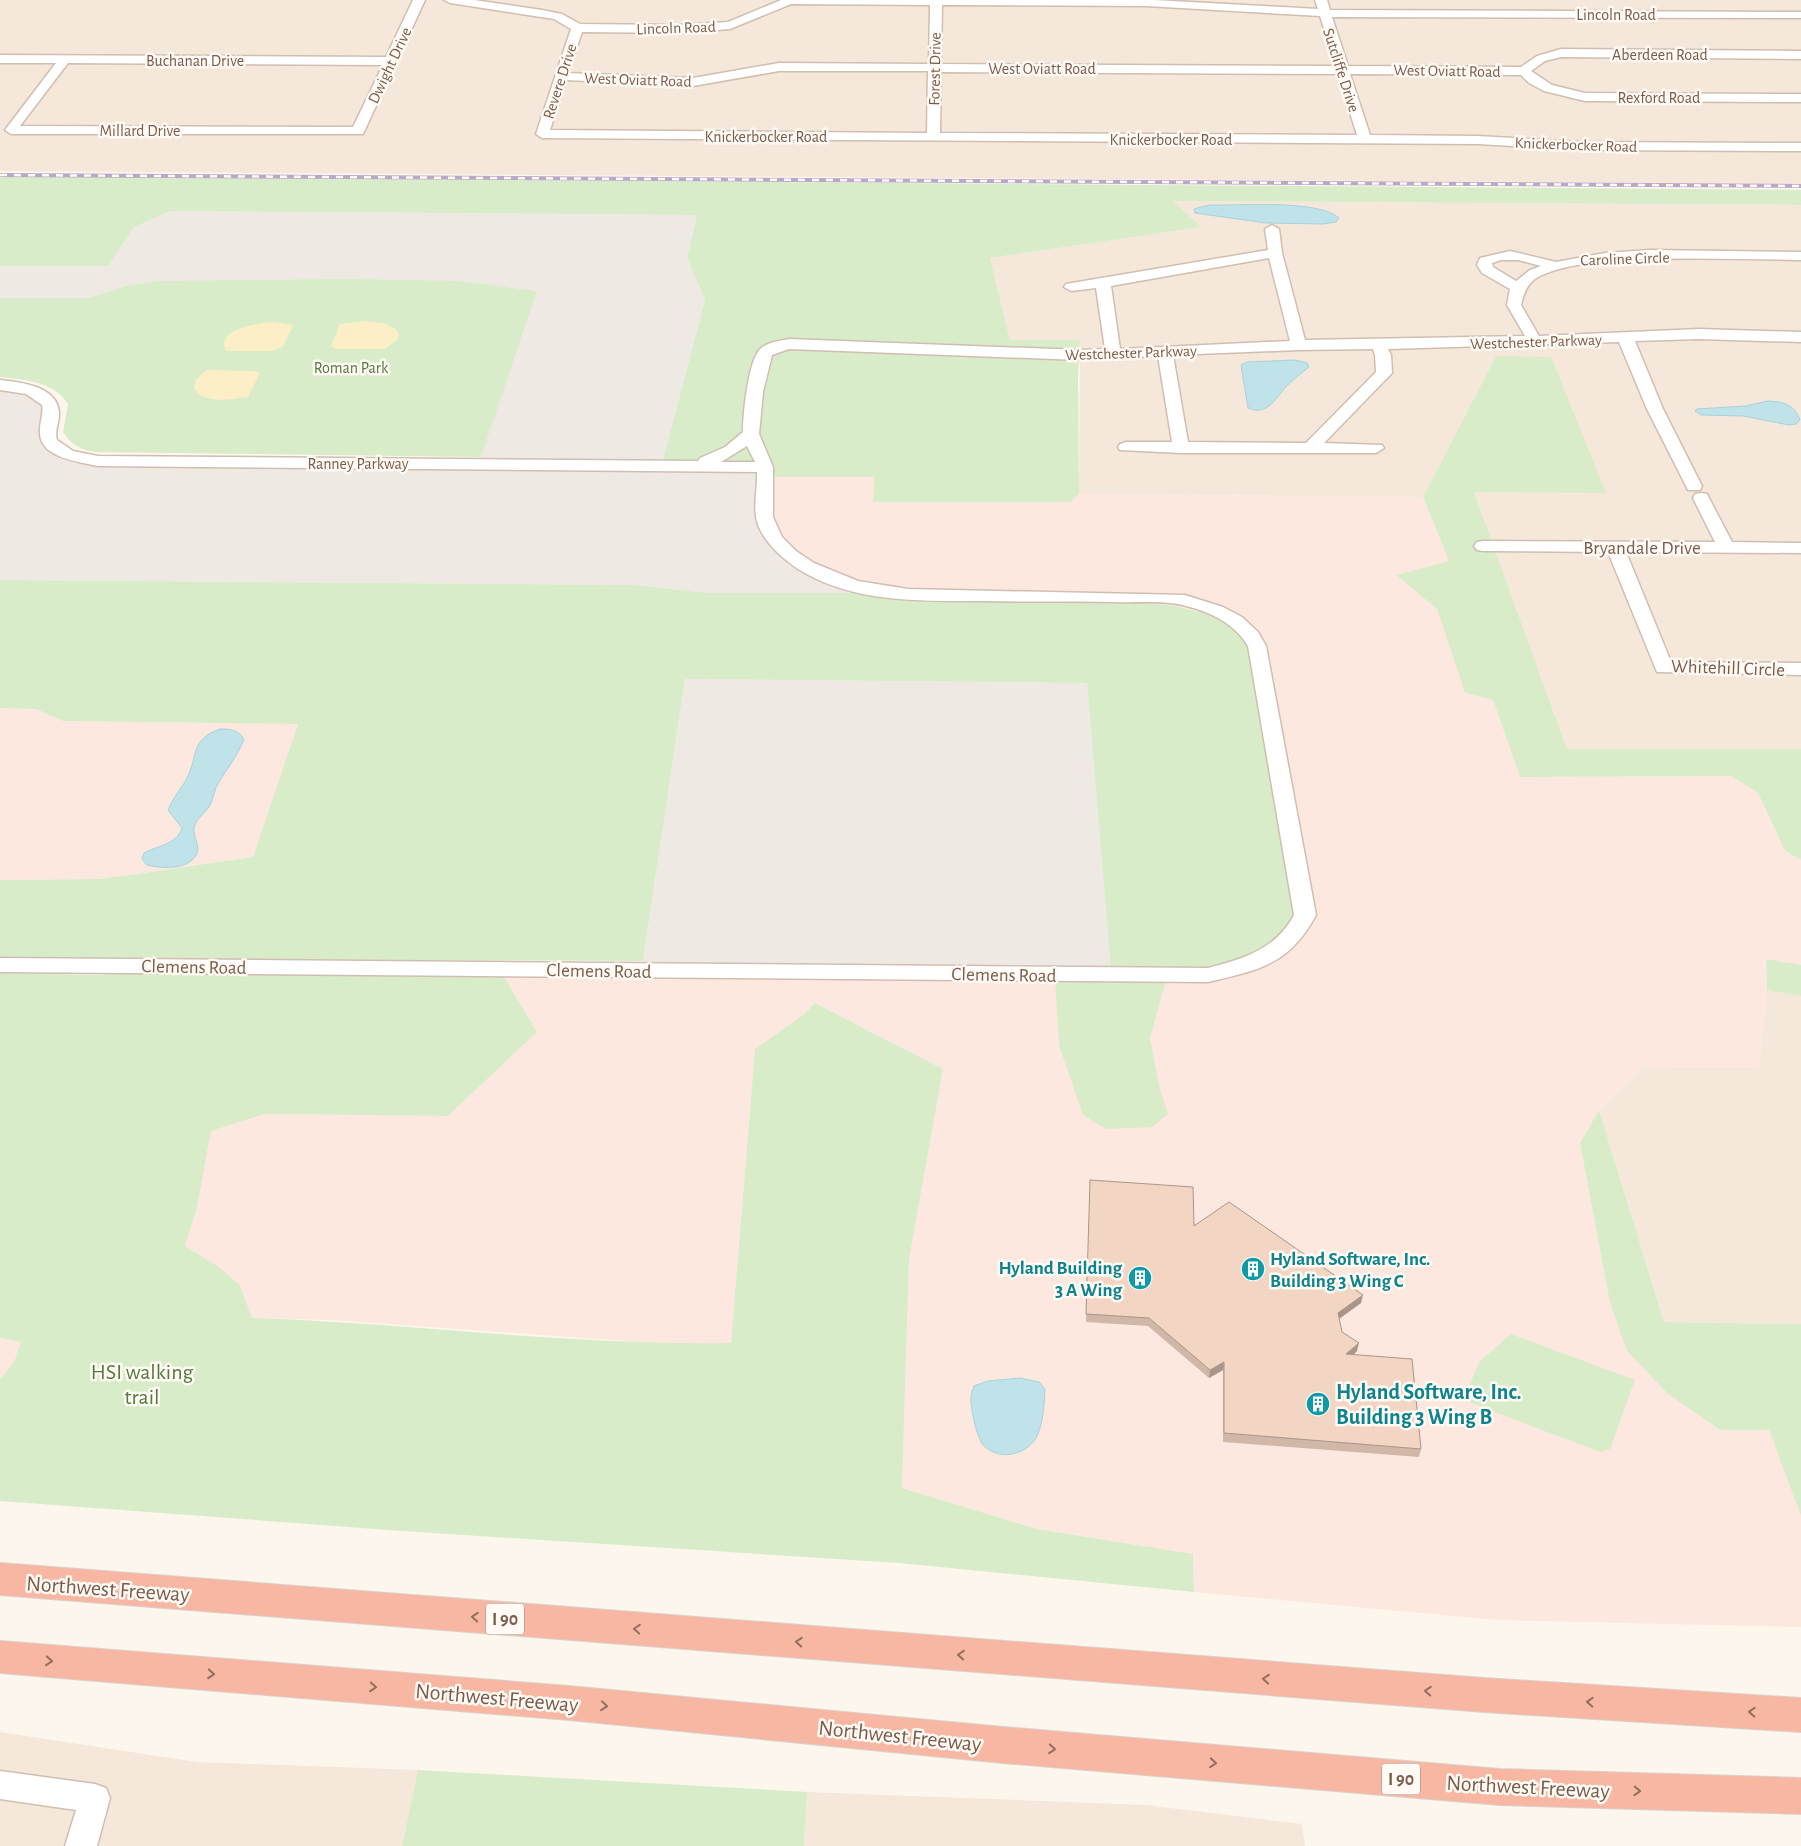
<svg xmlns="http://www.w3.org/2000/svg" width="1801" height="1846" font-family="'Alegreya Sans',sans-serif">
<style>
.residential{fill:#f5e8da}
.commercial{fill:#fde8e0}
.industrial{fill:#efe9e4}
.green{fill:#d8ecc9}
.sand{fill:#fcefc7}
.water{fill:#bfe3e8;stroke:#a5d3da}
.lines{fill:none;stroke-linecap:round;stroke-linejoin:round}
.minor-casing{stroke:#d1beb0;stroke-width:3}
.highway-casing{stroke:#dad1cd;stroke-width:2}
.minor{fill:#fff;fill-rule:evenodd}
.highway{fill:#f7b7a3;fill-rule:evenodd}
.rail-casing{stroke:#b9a8c9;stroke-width:4}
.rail{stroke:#fffaf3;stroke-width:2.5;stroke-dasharray:7;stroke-linecap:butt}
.wall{fill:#d1b7a8}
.shaded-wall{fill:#aa9588}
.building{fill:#f3d5c3;stroke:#aa9588}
.oneway{stroke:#936e5e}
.labels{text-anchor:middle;stroke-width:5;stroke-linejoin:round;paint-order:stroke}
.far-street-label{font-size:16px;fill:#7a5c4d;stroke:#fffaf3}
.far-park-label{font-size:16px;fill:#537a41;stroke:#fffaf3}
.shield{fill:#fffaf3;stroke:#a28b7f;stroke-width:1}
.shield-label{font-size:18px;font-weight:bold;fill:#7a5c4d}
.street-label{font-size:19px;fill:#7a5c4d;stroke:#fffaf3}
.culture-label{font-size:19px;font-weight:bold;fill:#0d838f;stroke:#fffaf3;text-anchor:start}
.near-park-label{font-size:22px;fill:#537a41;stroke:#fffaf3}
.near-culture-label{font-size:22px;font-weight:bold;fill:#0d838f;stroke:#fffaf3;text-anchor:start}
.near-street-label{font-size:22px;fill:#7a5c4d;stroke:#fffaf3}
</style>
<rect width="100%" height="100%" fill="#fdf6ec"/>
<g class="residential">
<polygon points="0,0 1801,0 1801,184 0,171"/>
<polygon points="1172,201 1801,205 1801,749 1567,749 1474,492 1496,356 1423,497 1079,494 1080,340 1010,340 990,258 1200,227"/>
<polygon points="1767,990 1801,996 1801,1324 1664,1322 1599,1110 1643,1067 1759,1068"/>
<polygon points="0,1732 197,1762 418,1770 402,1846 0,1846"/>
<polygon points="807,1792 1145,1805 1302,1824 1305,1846 804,1846"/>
</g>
<g class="commercial">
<polygon points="771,477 874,477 874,502 1071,502 1079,494 1423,497 1449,561 1396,575 1437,609 1465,693 1493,700 1520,777 1731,776 1758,793 1785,851 1801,860 1801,965 1766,960 1767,990 1759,1068 1643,1067 1599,1110 1580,1143 1610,1303 1720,1430 1769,1430 1801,1516 1801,1627 1496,1620 1194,1592 1193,1554 1037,1529 902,1488 909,1260 943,1069 815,1003 803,1015 755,1049 731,1344 666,1344 334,1320 252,1318 240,1285 185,1246 197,1208 211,1131 265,1114 448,1116 537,1032 503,975 1222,981 1274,964 1303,935 1311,914 1262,648 1189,598 921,593 855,582 823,570 797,554 782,540 771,521"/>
<polygon points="0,708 36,709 63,721 298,724 253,857 101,879 0,880"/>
<polygon points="0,1338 21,1342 14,1362 0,1379"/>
</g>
<g class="industrial">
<polygon points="171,211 697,215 687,258 705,300 662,463 479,462 537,291 460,281 157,281 126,286 88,298 0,298 0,266 108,266 134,227"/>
<polygon points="0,390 26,394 41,404 43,417 39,439 50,450 65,458 759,469 768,539 867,593 708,593 635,585 0,580"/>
<polygon points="685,679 1087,683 1112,979 641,975"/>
</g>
<g class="green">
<polygon points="0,176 1801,190 1801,205 1173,201 1201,227 990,258 1010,340 1080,340 1078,376 1079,494 1071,502 873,502 874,477 771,477 770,463 662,463 705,300 687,258 697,215 171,211 134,227 108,266 0,266"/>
<path d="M346 279 460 281 537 291 481 457 95 452C79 449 72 445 63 432L68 404C53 381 26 380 0 377V298H88L126 286 157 281Z"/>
<polygon points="1496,356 1551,357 1606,493 1474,492 1567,749 1801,749 1801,860 1785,851 1758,793 1731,776 1520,777 1493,700 1465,693 1437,609 1396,575 1449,561 1423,497"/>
<polygon points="0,580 635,585 708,593 867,593 915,601 1138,602 1176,606 1223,618 1241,631 1251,647 1297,913 1288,934 1255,958 1205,971 1111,970 1087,683 685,679 643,961 0,958 0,880 101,879 253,857 298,724 63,721 36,709 0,708"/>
<polygon points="1766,959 1801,965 1801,996 1767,990"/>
<path d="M105 966 503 975 537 1032 448 1116 265 1114 211 1131 197 1208 185 1246 216 1265 240 1285 252 1318C412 1323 571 1346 731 1343L755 1049 803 1015 815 1003 943 1069 909 1260 902 1488 1037 1529 1193 1554 1194 1592 899 1563 402 1531 0 1501V1379L14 1362 21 1342 0 1338V973L103 975Z"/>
<polygon points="1055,979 1166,980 1150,1038 1160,1090 1168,1114 1152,1127 1106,1129 1083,1115 1059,1045"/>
<polygon points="1599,1110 1664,1322 1801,1324 1801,1516 1769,1430 1720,1430 1667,1393 1627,1351 1610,1303 1580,1143"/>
<polygon points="1511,1334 1635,1380 1610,1449 1600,1452 1471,1403 1466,1394 1479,1362"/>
<polygon points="418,1770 807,1792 804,1846 402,1846"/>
</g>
<g class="sand">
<polygon points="364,321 384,323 396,329 399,334 398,339 385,349 336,349 331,346 340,324"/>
<path d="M273 322 293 325 283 347 271 351H226C214 328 260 323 273 322Z"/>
<path d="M206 370 256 371 260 373 248 397C232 399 204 405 194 388L196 380Z"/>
</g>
<g class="water">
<path d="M1209 205C1239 206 1318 199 1339 218L1336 222 1323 224 1266 223 1195 213 1194 209Z"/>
<path d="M1295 360 1307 363 1309 367C1300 374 1291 381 1284 389 1274 401 1266 416 1248 408L1241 365 1247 362Z"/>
<path d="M1768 401C1784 402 1794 404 1800 420L1796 424 1789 425 1743 416 1701 415 1695 411 1697 409 1745 406Z"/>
<path d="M220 729C231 729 238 730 244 739 238 755 228 767 219 782 214 789 214 799 209 807 205 813 198 817 195 825 190 838 206 848 192 860 181 870 160 868 147 865L142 859 144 853C159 845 176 845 182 828L168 810C173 798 180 790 186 780 199 756 189 740 220 729Z"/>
<path d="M1020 1378 1039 1382 1045 1389C1044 1403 1044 1417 1039 1431 1032 1454 1001 1463 983 1445 977 1438 970 1407 971 1397 971 1394 973 1389 974 1386L988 1381Z"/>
</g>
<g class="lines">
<g class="minor-casing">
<g id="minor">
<path d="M413 0H425L363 134H11L5 130 56 63H0V55L386 57ZM68 63 383 65 353 127 20 126Z"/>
<path d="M444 0H474L542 10 562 14 580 24 677 25 728 22 781 0H1154L1318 9 1315 0H1327L1330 10 1801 12V18L1332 17 1348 66 1521 67 1537 56 1561 49 1801 51V59L1561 57 1545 61 1531 71 1552 85 1585 93 1801 94V102L1585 101 1544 91 1529 83 1521 75 1350 74 1370 135 1478 136 1581 142 1801 143V151L1581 150 1478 144 542 138 536 134 571 29 554 19 450 3ZM791 4 930 5 929 64 779 63 693 78 568 73 582 32 677 33 730 29ZM942 5 1146 6 1320 16 1336 66 941 64ZM779 71H928L927 133 550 130 566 80 693 86ZM941 72 1338 74 1357 135 940 133Z"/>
<path d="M1272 225 1279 229 1282 253 1305 340 1525 336 1507 305 1510 289 1482 273 1477 265 1480 258 1510 251 1556 262 1605 253 1650 250 1801 252V260C1742 259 1683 257 1624 260 1597 262 1567 264 1542 275 1528 281 1524 292 1521 305L1539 336 1699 329 1801 332V342L1699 339 1635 341 1663 409 1702 486 1700 490H1688L1686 486 1647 409 1619 342 1388 349 1391 355 1392 373 1324 443 1382 445 1384 448 1376 453H1181L1120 450 1118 447 1120 444 1126 442H1172L1158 356 1080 360 789 349 772 355 763 392 759 434 773 467V517L782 537 796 551 814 563 858 581 908 589 1185 595 1223 607 1242 617 1258 632 1266 646 1316 915C1289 965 1259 970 1208 982L0 972V958L1208 968C1244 959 1276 949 1294 915L1248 646C1235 624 1211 612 1186 606 1164 600 1137 603 1114 602 1070 601 1026 602 982 601 920 601 852 603 798 569 782 558 765 543 758 525 752 508 758 489 757 472L98 466C80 462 40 458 40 433 39 423 44 415 42 405L26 394 0 390V380C20 382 57 386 59 412 60 422 54 430 57 440L73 451 98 456 698 461 700 458 725 447 743 432C743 414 748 362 760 349 767 342 780 341 789 339L1080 350 1105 349 1096 288 1071 291 1064 287 1066 284 1268 250 1265 229ZM1269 258 1290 341 1120 349 1111 286ZM1501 260H1518L1541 266 1530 270 1516 281 1493 267 1492 263ZM1373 349 1375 355 1376 372 1306 443 1188 442 1173 355 1299 350ZM747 446 755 462H721Z"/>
<polygon points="1701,493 1707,494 1709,498 1732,542 1801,543 1801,553 1626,552 1671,662 1801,663 1801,675 1657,672 1608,552 1483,551 1477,550 1474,546 1477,542 1483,541 1715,542 1693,498 1695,494"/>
<polygon points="0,1771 95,1784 106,1788 110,1798 97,1846 65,1846 76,1810 0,1799"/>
</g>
</g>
<g class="highway-casing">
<g id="highway">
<polygon points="0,1563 1484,1678 1801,1698 1801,1732 1484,1712 0,1595"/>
<polygon points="0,1641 569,1686 1003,1727 1500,1769 1801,1778 1801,1814 1500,1805 1003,1763 569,1720 0,1673"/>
</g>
</g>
<use href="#minor" class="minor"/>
<use href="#highway" class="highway"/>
<g class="rail-casing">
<polyline id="rail" points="0,175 1801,186"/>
</g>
<use href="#rail" class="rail"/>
</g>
<polygon class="wall" points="1090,1188 1194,1226 1361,1303 1339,1319 1342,1332 1357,1351 1353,1355 1421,1449 1419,1457 1223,1442 1223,1370 1209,1378 1148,1326 1086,1322"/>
<g class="shaded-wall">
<polygon points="1363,1295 1361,1303 1336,1321 1338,1313"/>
<polygon points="1359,1343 1357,1351 1345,1362 1346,1354"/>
<polygon points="1224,1362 1223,1370 1209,1378 1210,1370"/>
</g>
<polygon class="building" points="1090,1180 1193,1187 1194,1226 1229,1202 1363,1295 1338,1313 1342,1332 1359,1343 1346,1354 1412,1359 1421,1449 1224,1433 1224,1362 1210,1370 1149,1318 1086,1314"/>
<defs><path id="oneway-chevron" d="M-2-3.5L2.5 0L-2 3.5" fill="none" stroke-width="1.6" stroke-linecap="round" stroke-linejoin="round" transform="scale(1.25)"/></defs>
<g class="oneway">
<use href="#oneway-chevron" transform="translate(475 1617) rotate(-176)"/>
<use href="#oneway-chevron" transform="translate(637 1629) rotate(-176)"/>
<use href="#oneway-chevron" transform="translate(799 1642) rotate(-176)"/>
<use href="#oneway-chevron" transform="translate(961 1655) rotate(-176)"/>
<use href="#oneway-chevron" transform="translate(49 1661) rotate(5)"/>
<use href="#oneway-chevron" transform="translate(211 1674) rotate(5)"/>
<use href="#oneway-chevron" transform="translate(1266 1679) rotate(-176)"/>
<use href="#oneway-chevron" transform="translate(373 1687) rotate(5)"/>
<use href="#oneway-chevron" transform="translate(1428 1691) rotate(-176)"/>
<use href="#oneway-chevron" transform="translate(1590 1702) rotate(-177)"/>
<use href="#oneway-chevron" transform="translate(604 1706) rotate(6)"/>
<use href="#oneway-chevron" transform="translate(1752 1712) rotate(-177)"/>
<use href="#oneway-chevron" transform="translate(1052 1749) rotate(5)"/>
<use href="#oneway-chevron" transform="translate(1213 1763) rotate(5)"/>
<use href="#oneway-chevron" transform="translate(1637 1791) rotate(2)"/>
</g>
<defs>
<g id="building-disc" transform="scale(1.25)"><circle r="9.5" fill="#0f9aa8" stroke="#fffaf3"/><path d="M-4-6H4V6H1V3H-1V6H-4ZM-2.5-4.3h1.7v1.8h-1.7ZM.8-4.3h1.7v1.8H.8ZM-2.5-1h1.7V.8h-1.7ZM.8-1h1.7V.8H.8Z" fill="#fff"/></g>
</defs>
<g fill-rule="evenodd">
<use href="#building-disc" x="1253" y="1269"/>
<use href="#building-disc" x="1140" y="1278"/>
<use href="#building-disc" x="1318" y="1404"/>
</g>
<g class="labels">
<g class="far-street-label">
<text x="1616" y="20">Lincoln Road</text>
<text transform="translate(676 27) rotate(-2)" y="6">Lincoln Road</text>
<text x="1660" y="60">Aberdeen Road</text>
<text x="195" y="66">Buchanan Drive</text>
<text transform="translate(389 65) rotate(-65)" y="6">Dwight Drive</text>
<text x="1042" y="74">West Oviatt Road</text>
<text transform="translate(934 69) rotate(-89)" y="6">Forest Drive</text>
<text transform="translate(1342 70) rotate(72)" y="6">Sutcliffe Drive</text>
<text transform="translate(1447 70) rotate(1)" y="6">West Oviatt Road</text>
<text transform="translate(638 79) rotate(2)" y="6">West Oviatt Road</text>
<text transform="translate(559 81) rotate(-72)" y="6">Revere Drive</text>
<text x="1659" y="103">Rexford Road</text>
<text x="140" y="136">Millard Drive</text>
<text x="766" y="142">Knickerbocker Road</text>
<text x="1171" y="145">Knickerbocker Road</text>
<text transform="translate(1576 144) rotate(2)" y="6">Knickerbocker Road</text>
<text transform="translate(1625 258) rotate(-2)" y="6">Caroline Circle</text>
<text transform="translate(1536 341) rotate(-2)" y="6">Westchester Parkway</text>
<text transform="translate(1131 352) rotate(-2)" y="6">Westchester Parkway</text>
<text x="358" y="469">Ranney Parkway</text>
</g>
<g class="far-park-label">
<text x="351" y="373">Roman Park</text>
</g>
<g class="shield">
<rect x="486" y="1603.5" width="38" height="31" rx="4"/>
<rect x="1382" y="1763.5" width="38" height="31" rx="4"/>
</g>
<g class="shield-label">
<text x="505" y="1625">I 90</text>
<text x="1401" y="1785">I 90</text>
</g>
<g class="street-label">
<text x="1642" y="554">Bryandale Drive</text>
<text transform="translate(1728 667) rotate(2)" y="7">Whitehill Circle</text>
<text transform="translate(194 966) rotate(1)" y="7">Clemens Road</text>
<text transform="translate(599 970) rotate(1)" y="7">Clemens Road</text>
<text transform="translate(1004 974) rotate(1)" y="7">Clemens Road</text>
</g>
<g class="culture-label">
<text x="1270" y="1265">Hyland Software, Inc.<tspan x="1270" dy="22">Building 3 Wing C</tspan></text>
<text x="1122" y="1274" text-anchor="end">Hyland Building<tspan x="1122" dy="22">3 A Wing</tspan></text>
</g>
<g class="near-park-label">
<text x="142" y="1379">HSI walking<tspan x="142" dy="25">trail</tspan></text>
</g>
<g class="near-culture-label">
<text x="1336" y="1399">Hyland Software, Inc.<tspan x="1336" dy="25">Building 3 Wing B</tspan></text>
</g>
<g class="near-street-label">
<text transform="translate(108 1588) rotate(4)" y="8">Northwest Freeway</text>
<text transform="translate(497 1697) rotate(5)" y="8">Northwest Freeway</text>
<text transform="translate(900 1735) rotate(6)" y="8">Northwest Freeway</text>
<text transform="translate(1528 1786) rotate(3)" y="8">Northwest Freeway</text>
</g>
</g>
</svg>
